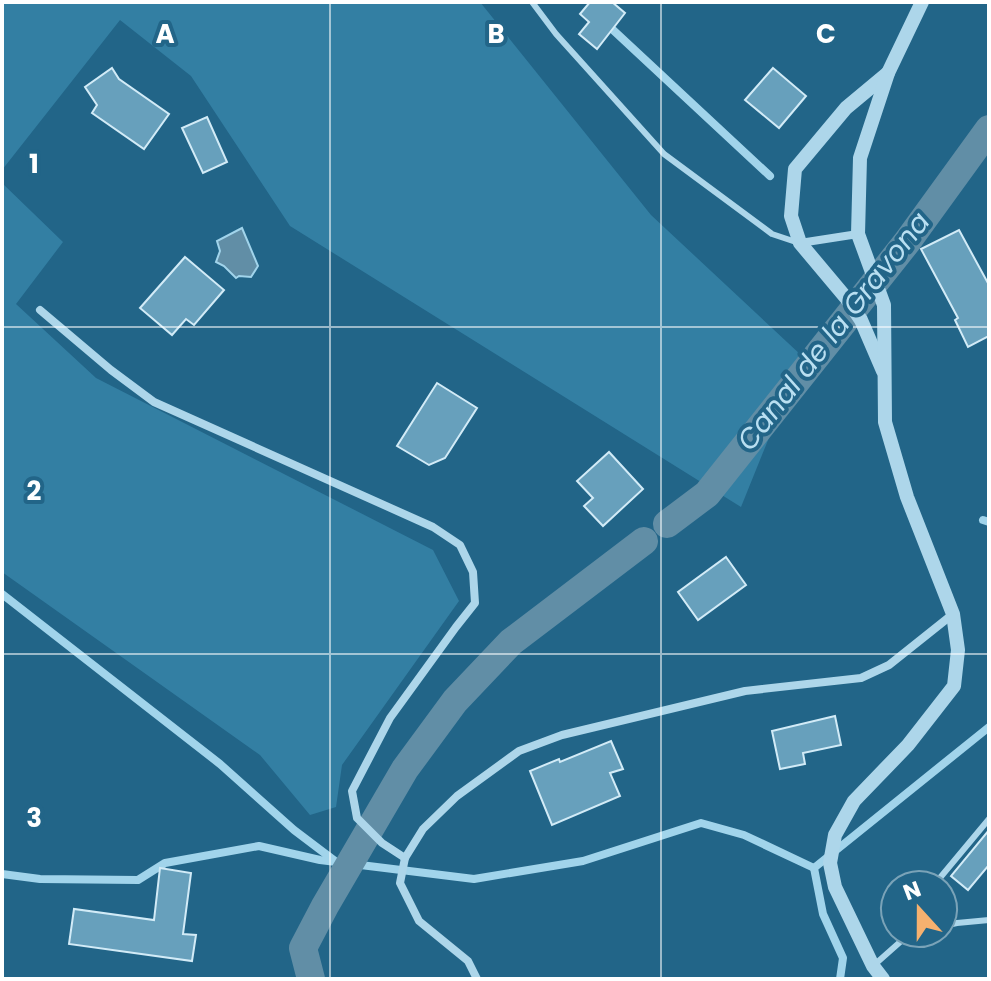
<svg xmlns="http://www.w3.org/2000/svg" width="991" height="981" font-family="Poppins,sans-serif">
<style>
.green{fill:#337fa3}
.water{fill:#618ea6;stroke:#a1d4eb;stroke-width:2}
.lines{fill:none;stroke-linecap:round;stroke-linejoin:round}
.stream{stroke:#a1d4eb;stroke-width:8}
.canal{stroke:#618ea6;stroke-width:28}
.building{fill:#67a0bc;stroke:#d2ebf7;stroke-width:2}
.service{stroke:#add6ea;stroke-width:6}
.minor{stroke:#add6ea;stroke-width:8}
.tertiary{stroke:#add6ea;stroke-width:14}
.grid{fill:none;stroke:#fff;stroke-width:2;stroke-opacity:0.55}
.labels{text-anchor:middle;stroke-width:8;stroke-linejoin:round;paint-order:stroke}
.water-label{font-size:28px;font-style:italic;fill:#b9dff1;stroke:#226588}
.grid-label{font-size:26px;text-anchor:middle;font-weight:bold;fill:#fff;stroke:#226588;stroke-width:8;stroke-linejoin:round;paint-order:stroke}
</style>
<rect width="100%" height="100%" fill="#226588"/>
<g class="green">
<polygon points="2,2 480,2 651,215 802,356 741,507 290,226 191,76 120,20 2,170"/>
<polygon points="2,183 63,242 16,304 96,378 433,550 459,601 342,765 336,807 310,815 260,755 2,572"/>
</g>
<polygon class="water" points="242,228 258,266 251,277 239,276 236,278 224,266 216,262 220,251 217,241"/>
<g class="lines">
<g class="stream">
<polyline points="612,29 770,176"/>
<polyline points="983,520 989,522"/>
<polyline points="2,594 220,764 294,830 335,861"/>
<polyline points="2,874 40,879 138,880 165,863 259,846 320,860 474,879 583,861 701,823 744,835 814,868"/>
<polyline points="840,979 843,958 823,914 814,868 989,727"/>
</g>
<g class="canal">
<polyline points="667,524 707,494 907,242 989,129"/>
<polyline points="311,979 303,948 325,906 405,769 455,701 511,642 644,541"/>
</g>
</g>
<g class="building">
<polygon points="590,2 612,2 625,13 597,49 579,34 589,22 580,14"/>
<polygon points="112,68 119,79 169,114 144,149 92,113 97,105 85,87"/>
<polygon points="773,68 806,96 779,128 745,100"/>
<polygon points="207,117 227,162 203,173 182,128"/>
<polygon points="959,230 989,285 989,336 968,347 955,320 958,318 921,249"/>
<polygon points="185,257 224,290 194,325 186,319 172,335 140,308"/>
<polygon points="437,383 477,408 445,458 429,465 397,446"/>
<polygon points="609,452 643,489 603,526 584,506 593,498 577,481"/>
<polygon points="726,557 746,585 698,620 678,592"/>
<polygon points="835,716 841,745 803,753 805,764 780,769 772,731"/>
<polygon points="611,741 623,769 610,773 620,796 552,825 530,771 559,759 560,762"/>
<polygon points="989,830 989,865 968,890 951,876"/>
<polygon points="160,868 191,873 183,934 196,935 192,961 69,944 74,909 154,920"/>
</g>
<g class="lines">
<g class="service">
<polyline points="532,2 556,34 664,154 772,234 796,242"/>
<polyline points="934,885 989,819"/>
<polyline points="943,926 957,923 989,920"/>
<polyline points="873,966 908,935 914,933"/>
</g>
<g class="minor">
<polyline points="800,243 858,234"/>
<polyline points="40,310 111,370 154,402 433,527 460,545 473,572 475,603 456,627 390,718 352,791 357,818 382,843 405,858"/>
<polyline points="477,979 468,961 419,921 400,883 405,858 423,829 457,796 519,751 562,735 745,691 861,678 889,665 953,614"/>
</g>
<g class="tertiary">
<polyline points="883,371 861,320 847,299 800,243 791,216 795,169 846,108 888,73"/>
<polyline points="883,979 873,966 835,887 830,863 835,835 854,801 908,745 954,686 958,650 953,614 907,497 885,422 884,305 858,234 860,158 888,73 922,2"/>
</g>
</g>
<path class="grid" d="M330 2V979M661 2V979M2 327H989M2 654H989"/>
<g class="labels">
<g class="water-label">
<text transform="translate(833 331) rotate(-52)" y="10">Canal de la Gravona</text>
</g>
</g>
<g class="grid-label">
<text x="165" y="43">A</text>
<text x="496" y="43">B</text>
<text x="826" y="43">C</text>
<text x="34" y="173">1</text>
<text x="34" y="500">2</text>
<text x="34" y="827">3</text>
</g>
<rect width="991" height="981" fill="none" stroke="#ffffff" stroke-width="8"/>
<g transform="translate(919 909) rotate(339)"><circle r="38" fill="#226588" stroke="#7aa3b8" stroke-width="2"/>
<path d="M0-6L14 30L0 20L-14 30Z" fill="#f6b16f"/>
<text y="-12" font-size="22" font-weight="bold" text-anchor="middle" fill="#ffffff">N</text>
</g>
</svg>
